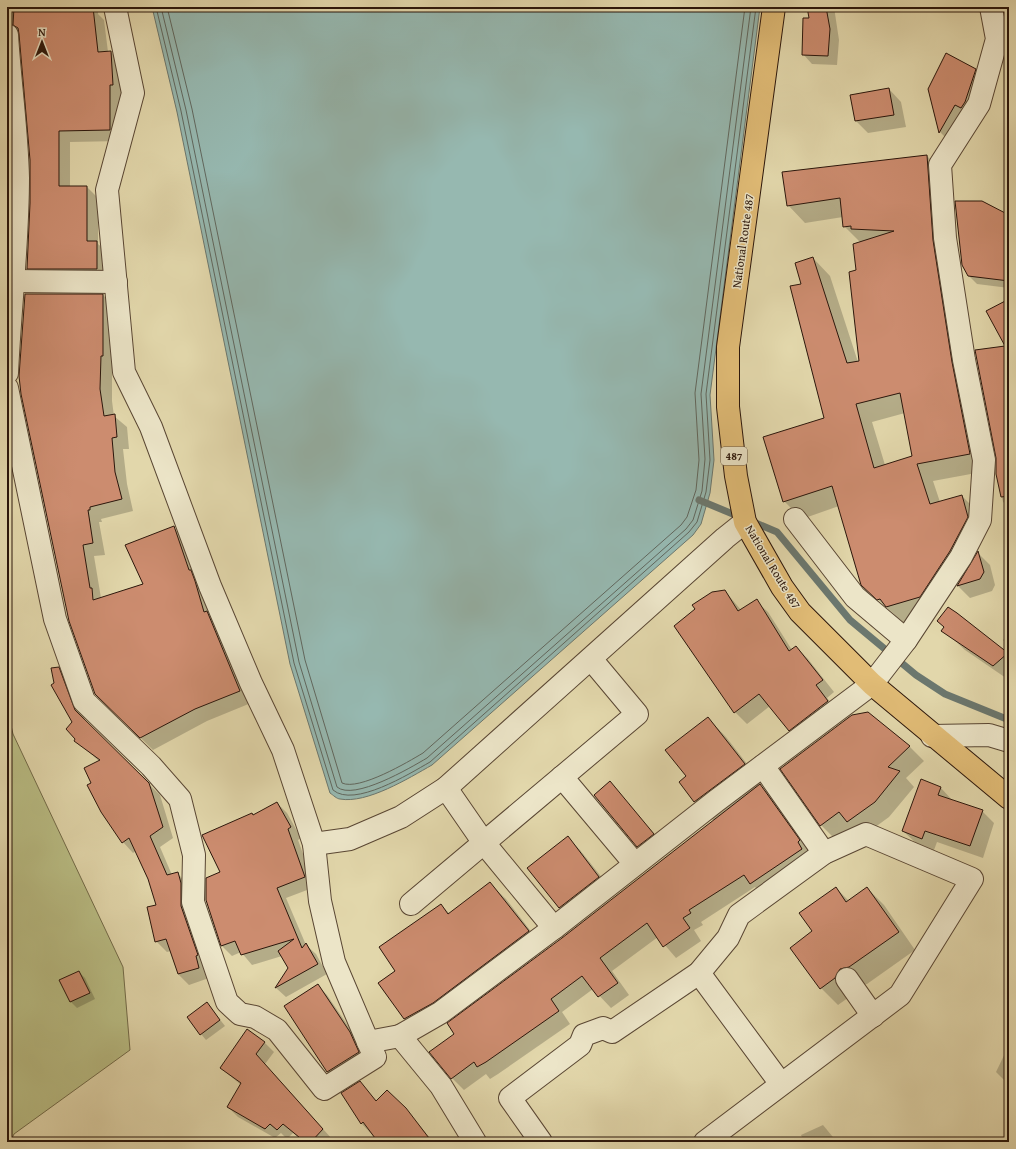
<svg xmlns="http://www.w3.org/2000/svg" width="1016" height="1149" font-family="'Gentium Book Plus',serif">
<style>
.green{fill:#b9bd84;stroke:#726a48}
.water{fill:#96b8b0;stroke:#6b776e}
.shadow{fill:#0003;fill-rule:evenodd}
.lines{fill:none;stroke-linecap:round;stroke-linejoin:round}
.shore{stroke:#60675e;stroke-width:1}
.stream{stroke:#6b776e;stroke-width:7}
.building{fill:#cc8c6f;stroke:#2b160b;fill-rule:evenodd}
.minor-casing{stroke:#594633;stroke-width:24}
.highway-casing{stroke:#2b160b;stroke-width:24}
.minor{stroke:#ece5c8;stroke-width:22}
.highway{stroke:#e1bc76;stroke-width:22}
.labels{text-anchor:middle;stroke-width:3;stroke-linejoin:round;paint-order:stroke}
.shield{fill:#ece5c8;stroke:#655444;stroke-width:1}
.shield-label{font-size:11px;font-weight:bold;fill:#2b160b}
.street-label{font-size:12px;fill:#2b160b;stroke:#ece5c8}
</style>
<rect width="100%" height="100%" fill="#e2d7ab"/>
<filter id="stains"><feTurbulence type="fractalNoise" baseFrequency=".005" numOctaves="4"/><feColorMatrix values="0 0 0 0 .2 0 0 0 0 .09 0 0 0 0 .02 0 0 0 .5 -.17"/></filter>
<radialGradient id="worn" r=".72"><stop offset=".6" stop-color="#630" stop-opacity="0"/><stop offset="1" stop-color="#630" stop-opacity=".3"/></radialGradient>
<polygon class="green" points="7,709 13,734 123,967 130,1050 14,1134 10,1142 7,1142"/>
<path class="water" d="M152 7H760L710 395 714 460 710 493 701 524 693 535 432 765C409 778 367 804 340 799 337 799 333 795 330 793L290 664 177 112Z"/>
<g class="shadow">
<polygon points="7,7 98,7 98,14 104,20 108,52 111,52 122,63 121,141 70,142 70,187 87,187 98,198 98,244 108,253 108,280 39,280 28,268 31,203 31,160 20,34 18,34 7,41"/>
<polygon points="808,7 834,7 839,40 837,65 812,64 803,54 810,19"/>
<polygon points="975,70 987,82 952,144 940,132 929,89"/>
<polygon points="889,89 901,102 906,127 868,133 856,121"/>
<path d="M927 156 944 173 987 471 933 481 940 502 962 496 979 513 985 533 969 565 970 566 978 553 990 565 995 585 992 591 970 598 958 586 961 582 959 581 937 614 904 623 865 588 839 506 802 519 784 501 825 419 813 258 830 276 858 362 860 361 857 270 861 243 844 226 843 217 805 223 788 205ZM905 413 913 456 885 465 872 422Z"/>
<polygon points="1009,249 1009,288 977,284 968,275"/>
<polygon points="103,295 115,307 115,368 112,368 112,401 114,416 127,427 129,449 123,449 127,484 133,511 101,519 102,522 99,522 105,555 94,556 101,598 144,585 174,528 186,540 251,703 207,721 153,750 108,706 70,621"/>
<polygon points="1009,300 1009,507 1003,502 997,474"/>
<polygon points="725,591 741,610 756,601 768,612 792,650 796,647 808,659 834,692 827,698 839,713 801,742 770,706 747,724 735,712"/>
<polygon points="969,624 1009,656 1009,675 1006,678 965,650 952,638"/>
<polygon points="1009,634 1009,646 1003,640"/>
<polygon points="58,668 69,679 86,722 160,795 173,838 160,847 172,875 177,873 188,884 209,978 189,985 178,974 171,951 167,952 156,941 158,906 149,879 136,851 133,853 123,842 92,784 100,762 75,740 74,722 55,684"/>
<polygon points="868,713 910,747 924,761 906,778 914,787 889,817 863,836 853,827 836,840 821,825"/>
<polygon points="708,718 726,737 762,783 760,785 772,797 811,853 762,895 755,887 701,922 703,925 694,930 701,941 676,958 658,937 612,971 629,995 611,1008 593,989 562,1012 570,1024 498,1074 490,1079 486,1074 464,1090 452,1078 456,1034 562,939 714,821 695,801 680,782 687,777"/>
<polygon points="610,783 665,847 650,859 638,846"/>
<polygon points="941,788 953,801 982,811 994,823 983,858 937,842 934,850 916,843 903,831"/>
<polygon points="277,803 287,813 301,838 298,840 315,887 286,898 306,945 316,954 327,974 286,997 276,988 289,968 282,956 252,965 241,952 232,956 222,946 221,873 252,814 254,815"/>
<polygon points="568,838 580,850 611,889 572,920 559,908 528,868"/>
<polygon points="490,884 506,899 543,947 420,1034 404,1019 379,984 397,971 441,905 450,914"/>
<polygon points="836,888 849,901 867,888 884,905 915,950 867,984 857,986 852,995 838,1005 821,988 814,931"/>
<polygon points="79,972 85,978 95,999 77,1008 71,1002 61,981"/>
<polygon points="318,986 327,995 357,1039 368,1062 337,1081 328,1072 286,1006"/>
<polygon points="207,1003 225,1026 206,1040 201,1034"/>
<polygon points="264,1042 274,1052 265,1064 332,1139 329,1142 304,1142 293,1133 287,1139 281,1133 275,1138 238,1117 228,1107 241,1085 221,1068"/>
<polygon points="1009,1045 1009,1085 996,1072"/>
<polygon points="359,1083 377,1101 405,1108 430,1138 432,1137 437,1142 379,1142 361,1123"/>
<polygon points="823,1125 837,1142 804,1142 801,1135"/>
</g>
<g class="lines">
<g class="shore">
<path d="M156 7 181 111 294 663 333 790C354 808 409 774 430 762L689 532 697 522 706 492 710 460 706 394 756 7"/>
<path d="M161 7 186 110 299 662 337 787C354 801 410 768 427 758L686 529 693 520 702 491 705 459 701 394 751 7"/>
<path d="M167 7 192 109 305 660 342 783C359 791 408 762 423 753L681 525 687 517 696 490 699 460 695 393 745 7"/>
</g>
<g class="stream">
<polyline points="699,500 740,517"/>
<polyline points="751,521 777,532 850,620 916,675 945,694 1009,720"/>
</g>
</g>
<g class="building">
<polygon points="14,7 43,7 43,11 71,7 71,10 93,7 98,52 111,51 113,85 110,85 110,130 59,131 59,186 87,186 87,241 97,241 97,269 27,269 30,203 30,160 19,34 18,28 13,25"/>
<polygon points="807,7 826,7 830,29 828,56 802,55 803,18 809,18"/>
<polygon points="946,53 976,69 965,102 961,108 955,105 939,133 928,89"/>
<polygon points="889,88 894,115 855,121 850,95"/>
<path d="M927 155 933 240 952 362 970 454 917 464 930 504 962 495 968 517 950 551 920 597 886 607 880 599 877 600 861 585 832 486 783 502 763 437 824 418 790 286 801 284 795 263 813 257 847 363 859 361 849 272 856 270 853 244 894 231 851 229V226L843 227 840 198 787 206 782 172ZM900 393 912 456 874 468 856 404Z"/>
<polygon points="955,201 982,201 1009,215 1009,281 968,276 962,265"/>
<polygon points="25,294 103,294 103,356 101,356 100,389 104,416 115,414 117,437 112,438 115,472 122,499 90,507 90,510 88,510 93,543 83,545 90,588 92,588 93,600 143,584 125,545 174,526 189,570 191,570 195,581 204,612 207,611 240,691 195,709 140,738 95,694 69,621 21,394 19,376"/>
<polygon points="1009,299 1009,496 1001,497 996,474 996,458 975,350 1005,346 986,311"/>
<polygon points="978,551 984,572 980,579 957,586"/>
<polygon points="725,590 738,611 757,599 789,651 796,646 823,680 816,685 828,701 789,731 759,694 734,713 674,626 695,609 692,605 712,592"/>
<polygon points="948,607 957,613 1008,653 993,666 941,631 944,627 937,621"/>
<polygon points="59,667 75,710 149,783 163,827 150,836 167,875 178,872 181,883 181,906 198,955 196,956 199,968 178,974 166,939 155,942 147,907 156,905 148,879 129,838 122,843 101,812 87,785 91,783 84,768 100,760 74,741 75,739 66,729 72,722 51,685 54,683 51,668"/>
<polygon points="868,712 910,746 888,767 900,771 875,802 847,822 839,812 820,826 780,769 852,715"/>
<polygon points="708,717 745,764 694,802 679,782 686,776 665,750"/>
<polygon points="921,779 941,787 938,795 983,810 970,846 925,831 922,839 902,831"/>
<polygon points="610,781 654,834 637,847 594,795"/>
<polygon points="760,784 800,840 798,842 802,849 750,884 744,875 689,910 691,913 683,918 690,928 663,947 647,923 600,958 618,983 598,997 582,976 551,999 559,1011 486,1062 477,1067 474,1062 451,1079 429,1052 454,1034 447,1023 562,938"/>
<polygon points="277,802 291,827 288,829 305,877 277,888 302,948 306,943 318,964 275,988 288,968 278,951 294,939 241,955 235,941 221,946 206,900 206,878 220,872 202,835 252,813 253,815"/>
<polygon points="568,836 599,877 559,908 527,868"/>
<polygon points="490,882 529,931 433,1003 404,1019 378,983 395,971 379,947 441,904 448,914"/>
<polygon points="836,887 846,902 867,887 899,932 849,967 840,969 835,978 820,989 790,948 812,931 799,913"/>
<polygon points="79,971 90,993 70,1002 59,980"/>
<polygon points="318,984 350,1032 359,1052 327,1072 284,1006"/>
<polygon points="207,1002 220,1020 200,1035 187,1017"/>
<polygon points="247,1029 265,1042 256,1054 323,1129 311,1142 305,1142 283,1124 277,1130 270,1124 265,1129 227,1107 241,1083 220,1068"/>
<polygon points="360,1081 376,1101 387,1090 406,1108 432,1142 378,1142 363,1122 361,1124 341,1093"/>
</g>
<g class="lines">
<g class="minor-casing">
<g id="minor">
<polyline points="115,7 133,93 107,190 124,372 151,427 210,586 251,683 283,750 314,844 320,901 334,962 368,1042 400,1036 441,1086 475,1142"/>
<path d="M7 35C10 83 17 131 18 178 18 243 10 308 7 373"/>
<polyline points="13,281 116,282"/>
<polyline points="7,388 55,619 84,701 151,766 180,799 194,855 193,902 227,1002 240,1014 255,1017 277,1030 324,1089 375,1057 368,1042"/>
<polyline points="795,519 855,597 906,640"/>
<polyline points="932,736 989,735 1009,741"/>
<polyline points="763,766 824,853"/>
<polyline points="562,777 635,864"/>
<polyline points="446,788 484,843 554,928"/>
<polyline points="314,844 350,839 401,817 446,788 725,538 745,522"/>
<polyline points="411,904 637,714 591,659"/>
<polyline points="699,973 781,1084"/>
<polyline points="847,979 873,1016"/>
<polyline points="400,1036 440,1013 554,928 716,801 872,684 906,640 961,557 980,520 984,460 964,360 945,238 940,165 979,104 997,39 991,7"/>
<polyline points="541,1142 510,1098 580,1045 584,1035 603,1028 612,1032 699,973 728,938 739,915 824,853 866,834 972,879 900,995 705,1142"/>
</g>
</g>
<g class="highway-casing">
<polyline id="highway" points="774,7 728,347 728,407 736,476 745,522 782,587 800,612 872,684 1009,798"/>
</g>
<use href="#minor" class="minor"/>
<use href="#highway" class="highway"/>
</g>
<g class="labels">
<rect class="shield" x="721" y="447" width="26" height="18" rx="3"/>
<g class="shield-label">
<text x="734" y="460">487</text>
</g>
<g class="street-label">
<text transform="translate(743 241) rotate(-82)" y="4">National Route 487</text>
<text transform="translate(773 567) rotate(59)" y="4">National Route 487</text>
</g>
</g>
<rect width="1016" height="1149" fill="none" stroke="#e2d7ab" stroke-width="24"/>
<rect x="8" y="8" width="1000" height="1133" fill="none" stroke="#2b160b" stroke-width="2"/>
<rect x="12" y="12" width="992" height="1125" fill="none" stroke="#2b160b"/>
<g transform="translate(42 42)" stroke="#ece5c8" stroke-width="3" paint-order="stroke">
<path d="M0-3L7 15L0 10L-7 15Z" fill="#2b160b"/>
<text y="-6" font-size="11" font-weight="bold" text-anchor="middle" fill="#2b160b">N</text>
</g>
<rect width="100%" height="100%" filter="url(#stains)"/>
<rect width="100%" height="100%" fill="url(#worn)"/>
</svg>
